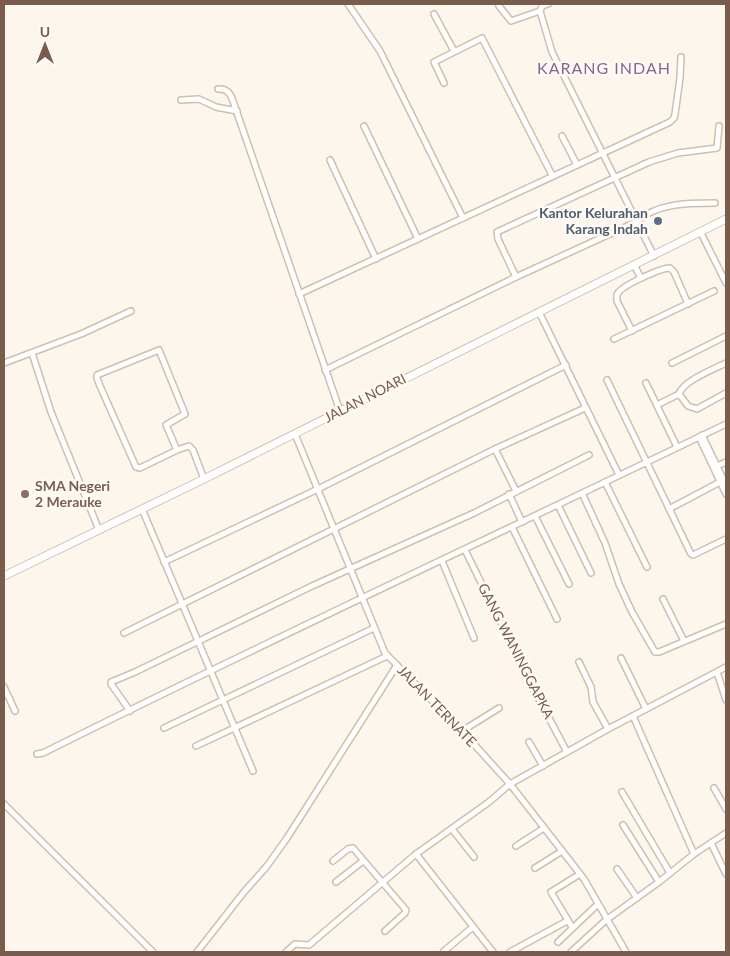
<svg xmlns="http://www.w3.org/2000/svg" width="730" height="956" font-family="Lato,sans-serif">
<style>
.lines{fill:none;stroke-linecap:round;stroke-linejoin:round}
.street-casing{stroke:#d1beb0;stroke-width:8}
.secondary-casing{stroke:#d6c0b0;stroke-width:9}
.street{stroke:#fff;stroke-width:5}
.secondary{stroke:#fff;stroke-width:7}
.service-dot{fill:#5c6f8a;stroke:#fffaf3;stroke-width:2}
.education-dot{fill:#8d6e63;stroke:#fffaf3;stroke-width:2}
.labels{text-anchor:middle;stroke-width:5;stroke-linejoin:round;paint-order:stroke}
.service-label{font-size:14px;font-weight:bold;fill:#4e5e75;stroke:#fffaf3;text-anchor:end}
.street-label{font-size:14px;fill:#7a5c4d;stroke:#fffaf3}
.education-label{font-size:14px;font-weight:bold;fill:#785e54;stroke:#fffaf3;text-anchor:start}
.quarter-label{font-size:16px;letter-spacing:1px;fill:#846695;stroke:#fffaf3}
</style>
<rect width="100%" height="100%" fill="#fdf6ec"/>
<g class="lines">
<g class="street-casing">
<g id="street">
<polyline points="348,4 380,51 463,218"/>
<polyline points="548,4 542,6 540,11 552,52 654,256"/>
<polyline points="499,6 511,21 540,11"/>
<polyline points="434,14 454,51"/>
<polyline points="444,83 434,62 482,38 552,175"/>
<path d="M218 89C230 88 232 98 235 107L340 411"/>
<polyline points="181,100 199,99 216,107 237,111"/>
<polyline points="364,126 418,239"/>
<polyline points="562,136 577,165"/>
<polyline points="330,160 376,259"/>
<polyline points="701,233 726,283"/>
<polyline points="634,265 641,278"/>
<polyline points="516,277 498,239 497,232 649,162 678,153 717,148 719,126"/>
<polyline points="299,294 670,122 674,118 675,114 680,78 681,57"/>
<polyline points="539,312 619,475"/>
<path d="M632 331 617 301C617 298 616 295 618 293 623 285 661 268 670 268L674 272 688 304"/>
<polyline points="614,339 714,291"/>
<polyline points="32,353 51,412 99,530"/>
<polyline points="4,363 81,334 131,311"/>
<polyline points="672,363 726,336"/>
<path d="M726 363C714 369 683 381 679 394L688 406 697 409 726 393"/>
<path d="M325 370 516 277 636 222C657 203 688 203 715 203"/>
<polyline points="607,380 691,554 693,555 726,539"/>
<polyline points="646,383 677,447"/>
<polyline points="657,405 679,394"/>
<polyline points="295,434 385,653 462,731 510,784 584,879 626,952"/>
<polyline points="702,435 726,485"/>
<polyline points="699,437 726,494"/>
<polyline points="495,449 516,491"/>
<polyline points="177,450 166,425 185,414 159,350 97,375 97,378 100,386 136,467 140,468 177,450 189,446 193,450 204,479"/>
<polyline points="717,466 726,462"/>
<polyline points="605,482 647,567"/>
<polyline points="582,493 605,543 619,584 632,612 655,652 659,652 726,624"/>
<polyline points="509,494 522,522"/>
<polyline points="558,505 591,573"/>
<polyline points="142,509 253,771"/>
<polyline points="669,509 720,482"/>
<polyline points="535,516 569,584"/>
<polyline points="512,527 557,619"/>
<polyline points="465,550 534,690 567,752"/>
<polyline points="442,561 474,638"/>
<polyline points="164,562 318,489 566,365"/>
<polyline points="663,599 684,641"/>
<polyline points="124,633 495,449 585,408"/>
<polyline points="621,658 646,709"/>
<polyline points="579,662 591,687 593,702 608,729"/>
<polyline points="717,672 726,700"/>
<polyline points="4,687 15,711"/>
<polyline points="130,711 111,684 111,682 135,672 312,586 474,513 589,455"/>
<polyline points="633,716 694,854"/>
<polyline points="164,728 374,628"/>
<polyline points="462,731 499,708"/>
<polyline points="529,742 543,766"/>
<polyline points="196,746 387,656"/>
<path d="M37 754 43 753C269 640 499 534 726 424"/>
<polyline points="714,788 726,809"/>
<polyline points="622,792 670,873"/>
<polyline points="4,804 153,952"/>
<polyline points="623,825 659,882"/>
<polyline points="452,829 474,857"/>
<polyline points="711,843 726,874"/>
<polyline points="516,846 544,828"/>
<polyline points="416,854 493,952"/>
<polyline points="333,861 348,849 353,848 406,910 405,913 385,931"/>
<polyline points="535,868 562,851"/>
<polyline points="617,869 637,898"/>
<polyline points="336,882 363,861"/>
<polyline points="572,927 551,892 580,874"/>
<polyline points="558,942 598,904"/>
<polyline points="444,951 473,927"/>
<polyline points="197,952 244,892 267,866 287,838 397,665"/>
<polyline points="286,952 295,944 309,945 416,854 489,802 510,784 608,729 726,667"/>
<polyline points="510,952 567,921"/>
<polyline points="571,952 606,920 659,882 694,854 726,833"/>
</g>
</g>
<g class="secondary-casing">
<polyline id="secondary" points="4,576 204,479 726,219"/>
</g>
<use href="#street" class="street"/>
<use href="#secondary" class="secondary"/>
</g>
<circle class="service-dot" cx="658" cy="221" r="5"/>
<circle class="education-dot" cx="25" cy="494" r="5"/>
<g class="labels">
<g class="service-label">
<text x="648" y="218">Kantor Kelurahan<tspan x="648" dy="16">Karang Indah</tspan></text>
</g>
<g class="street-label">
<text transform="translate(365 398) rotate(-27)" y="5">JALAN NOARI</text>
<text transform="translate(516 651) rotate(63)" y="5">GANG WANINGGAPKA</text>
<text transform="translate(437 706) rotate(46)" y="5">JALAN TERNATE</text>
</g>
<g class="education-label">
<text x="35" y="491">SMA Negeri<tspan x="35" dy="16">2 Merauke</tspan></text>
</g>
<g class="quarter-label">
<text x="604" y="74">KARANG INDAH</text>
</g>
</g>
<rect width="730" height="956" fill="none" stroke="#7a5c4d" stroke-width="10"/>
<g transform="translate(45 45)" stroke="#fffaf3" stroke-width="4" paint-order="stroke">
<path d="M0-4L9 19L0 12L-9 19Z" fill="#7a5c4d"/>
<text y="-8" font-size="14" font-weight="bold" text-anchor="middle" fill="#7a5c4d">U</text>
</g>
</svg>
